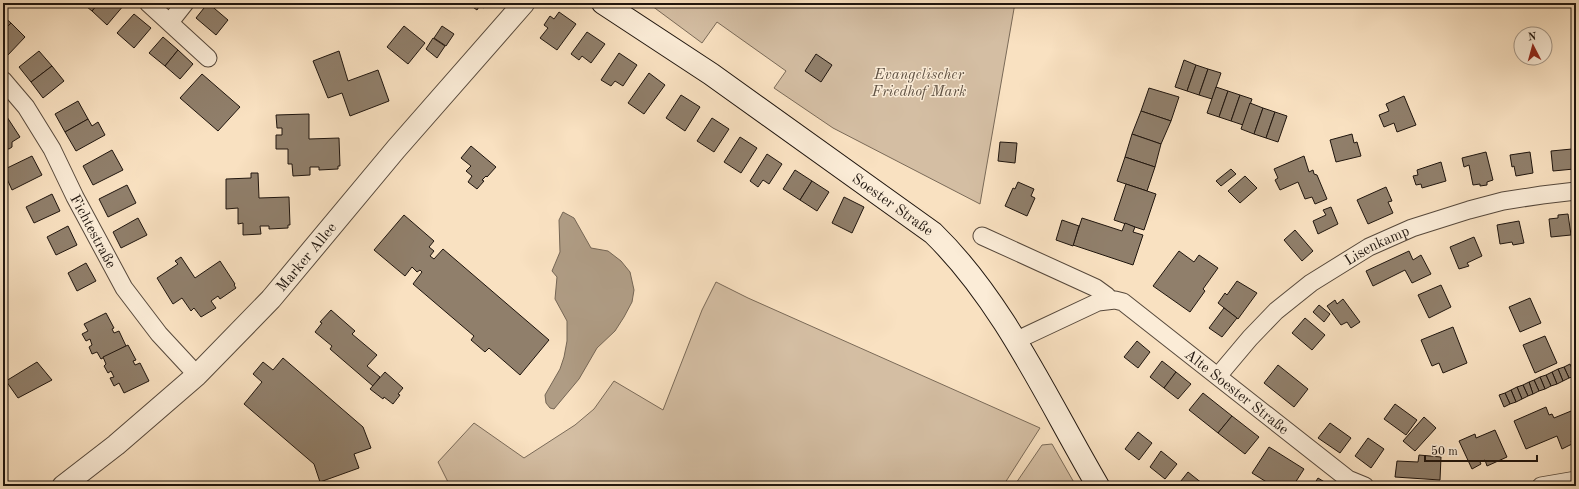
<svg xmlns="http://www.w3.org/2000/svg" width="1579" height="489" font-family="'Old Standard TT',serif">
<style>
.green{fill:#d4bea3;stroke:#7a6a58}
.water{fill:#af9c84;stroke:#756655}
.building{fill:#907f6b;stroke:#1f150e}
.lines{fill:none;stroke-linecap:round;stroke-linejoin:round}
.minor-casing{stroke:#56483b;stroke-width:19}
.tertiary-casing{stroke:#56483b;stroke-width:23}
.secondary-casing{stroke:#1f150e;stroke-width:24}
.minor{stroke:#fbecd7;stroke-width:17}
.tertiary{stroke:#fbecd7;stroke-width:21}
.secondary{stroke:#fbecd7;stroke-width:22}
.labels{text-anchor:middle;stroke-width:3;stroke-linejoin:round;paint-order:stroke}
.park-label{font-size:15px;font-style:italic;fill:#5e5042;stroke:#fbecd7}
.street-label{font-size:15px;fill:#1f150e;stroke:#fbecd7}
</style>
<rect width="100%" height="100%" fill="#f9e1c1"/>
<filter id="stains"><feTurbulence type="fractalNoise" baseFrequency=".005" numOctaves="4"/><feColorMatrix values="0 0 0 0 .2 0 0 0 0 .09 0 0 0 0 .02 0 0 0 .5 -.17"/></filter>
<radialGradient id="worn" r=".72"><stop offset=".6" stop-color="#630" stop-opacity="0"/><stop offset="1" stop-color="#630" stop-opacity=".3"/></radialGradient>
<g class="green">
<polygon points="648,3 1015,3 980,204 833,128 774,88 786,71 717,22 702,43"/>
<polygon points="716,282 748,298 1040,428 1003,486 444,486 448,482 438,462 474,423 524,458 575,425 594,409 614,381 663,410 702,310"/>
<polygon points="1052,444 1076,486 1014,486 1042,445"/>
</g>
<polygon class="water" points="563,212 574,218 591,248 608,251 621,261 630,272 634,290 632,302 624,317 615,331 597,348 579,379 554,409 550,408 546,403 545,395 560,369 564,357 567,341 567,321 555,299 557,277 552,271 560,252 559,220"/>
<g class="building">
<polygon points="82,3 99,3 92,11"/>
<polygon points="99,3 121,3 124,5 107,25 92,11"/>
<polygon points="208,3 228,20 216,35 196,18"/>
<polygon points="467,3 488,3 484,8 480,5 477,10"/>
<polygon points="559,12 576,24 557,50 540,38 548,28 544,25 550,16 554,19"/>
<polygon points="134,14 151,28 134,48 117,33"/>
<polygon points="3,16 11,23 3,31"/>
<polygon points="11,23 25,37 7,56 3,52 3,31"/>
<polygon points="404,26 425,43 408,64 387,47"/>
<polygon points="442,26 454,34 446,46 434,38"/>
<polygon points="587,32 605,44 591,63 582,56 579,60 571,54"/>
<polygon points="163,37 178,50 165,66 149,53"/>
<polygon points="433,38 445,46 437,58 426,49"/>
<polygon points="178,50 193,64 180,79 165,66"/>
<polygon points="39,51 52,66 31,82 19,67"/>
<polygon points="339,51 348,81 378,70 389,101 350,116 342,93 328,98 313,61"/>
<polygon points="619,53 637,65 623,86 615,81 611,86 601,80"/>
<polygon points="816,54 832,65 821,82 805,71"/>
<polygon points="1184,60 1196,65 1187,91 1175,87"/>
<polygon points="1196,65 1208,69 1199,95 1187,91"/>
<polygon points="52,66 64,81 43,98 31,82"/>
<polygon points="1208,69 1221,73 1212,99 1199,95"/>
<polygon points="649,73 665,85 644,114 628,103"/>
<polygon points="202,74 240,107 218,131 180,98"/>
<polygon points="1216,87 1228,91 1219,117 1207,113"/>
<polygon points="1149,88 1179,97 1171,121 1141,111"/>
<polygon points="1228,91 1240,95 1231,121 1219,117"/>
<polygon points="681,95 700,107 685,131 666,118"/>
<polygon points="1240,95 1252,99 1243,125 1231,121"/>
<polygon points="1404,96 1416,125 1397,132 1394,123 1384,127 1379,115 1389,111 1386,104"/>
<polygon points="78,101 88,119 65,132 55,114"/>
<polygon points="1250,103 1263,108 1254,134 1241,129"/>
<polygon points="1263,108 1275,112 1266,138 1254,134"/>
<polygon points="1141,111 1171,121 1161,144 1132,134"/>
<polygon points="1275,112 1287,116 1278,142 1266,138"/>
<polygon points="309,114 309,139 339,138 340,166 338,166 338,169 319,170 319,167 310,167 310,175 293,176 292,164 288,164 288,149 276,149 276,135 282,135 282,128 277,128 276,115"/>
<polygon points="7,117 20,137 12,142 12,147 9,149 3,148 3,120"/>
<polygon points="712,118 729,129 714,152 697,141"/>
<polygon points="88,119 92,126 98,122 105,135 76,151 65,132"/>
<polygon points="1132,134 1161,144 1155,167 1125,157"/>
<polygon points="1352,134 1354,143 1357,142 1361,156 1336,162 1330,140"/>
<polygon points="740,137 757,148 741,173 724,162"/>
<polygon points="1000,142 1017,143 1015,163 998,161"/>
<polygon points="471,146 496,167 487,177 486,176 482,180 484,181 477,189 468,182 472,176 466,171 471,166 461,158"/>
<polygon points="1572,149 1574,169 1553,171 1551,151"/>
<polygon points="112,150 123,170 93,185 83,166"/>
<polygon points="1486,152 1493,180 1487,182 1487,185 1480,186 1480,184 1473,185 1469,165 1464,167 1462,158"/>
<polygon points="1530,152 1533,173 1516,176 1514,166 1512,167 1510,155"/>
<polygon points="767,154 782,164 769,184 763,180 758,187 750,181"/>
<polygon points="32,156 42,175 12,190 3,170"/>
<polygon points="1304,156 1309,172 1313,170 1314,174 1317,175 1327,199 1315,204 1312,197 1305,199 1298,182 1280,190 1275,180 1278,178 1274,169"/>
<polygon points="1125,157 1155,167 1147,191 1117,181"/>
<polygon points="1441,162 1446,181 1422,188 1421,184 1416,185 1413,176 1418,175 1417,170"/>
<polygon points="1231,169 1236,174 1221,186 1216,181"/>
<polygon points="795,170 812,181 800,200 783,189"/>
<polygon points="251,173 258,173 259,198 289,197 290,225 288,225 288,228 269,229 269,226 260,226 261,234 243,235 243,223 238,224 238,208 226,209 226,179 251,178"/>
<polygon points="1245,176 1257,188 1240,203 1228,191"/>
<polygon points="812,181 829,192 817,211 800,200"/>
<polygon points="1018,182 1034,189 1031,196 1035,198 1027,216 1005,206 1013,188 1015,189"/>
<polygon points="1126,184 1156,194 1144,230 1114,220"/>
<polygon points="127,185 136,203 108,217 99,199"/>
<polygon points="1386,187 1392,201 1388,202 1393,213 1368,224 1357,200"/>
<polygon points="52,194 60,211 34,223 26,207"/>
<polygon points="844,197 864,207 852,233 832,223"/>
<polygon points="1331,207 1338,224 1318,234 1313,221 1326,215 1323,210"/>
<polygon points="1568,214 1571,235 1551,237 1549,219 1558,218 1558,215"/>
<polygon points="404,215 434,241 429,247 434,251 430,256 434,259 443,249 549,340 520,375 489,348 485,352 471,340 474,336 413,284 422,272 420,270 417,272 412,267 405,276 374,250"/>
<polygon points="138,218 147,235 121,248 113,232"/>
<polygon points="1082,218 1122,231 1125,223 1135,227 1133,232 1143,235 1133,265 1073,245"/>
<polygon points="1062,220 1079,226 1073,246 1056,240"/>
<polygon points="1519,221 1524,243 1513,245 1512,242 1500,244 1497,225"/>
<polygon points="68,226 77,245 56,255 47,237"/>
<polygon points="1295,230 1313,251 1302,261 1284,240"/>
<polygon points="1474,237 1482,256 1467,263 1469,266 1459,269 1450,247"/>
<polygon points="1179,251 1194,262 1199,255 1218,268 1203,289 1205,291 1190,312 1153,286"/>
<polygon points="1409,251 1413,260 1421,255 1431,274 1412,283 1405,270 1373,286 1366,271"/>
<polygon points="181,257 195,278 220,261 235,284 234,285 236,288 220,299 218,296 211,301 216,308 201,317 194,308 191,311 182,298 173,304 157,278 178,264 175,261"/>
<polygon points="86,263 96,281 77,291 68,273"/>
<polygon points="1237,281 1257,293 1238,319 1218,303 1225,293 1227,295"/>
<polygon points="1441,285 1451,307 1429,318 1418,295"/>
<polygon points="1530,298 1541,323 1520,332 1509,307"/>
<polygon points="1343,299 1360,322 1351,328 1347,322 1341,325 1327,306 1335,300 1337,304"/>
<polygon points="1319,305 1330,314 1324,322 1313,312"/>
<polygon points="1224,308 1237,318 1222,337 1209,328"/>
<polygon points="331,310 355,331 352,334 377,355 367,366 380,377 373,386 330,349 332,346 315,332 322,323 320,322"/>
<polygon points="106,313 114,328 112,329 114,333 119,331 126,346 101,359 97,352 92,354 89,347 92,345 90,339 86,341 82,334 88,331 84,324"/>
<polygon points="1305,318 1325,335 1312,350 1292,333"/>
<polygon points="1453,327 1467,363 1443,373 1439,363 1432,366 1421,340"/>
<polygon points="1545,336 1557,363 1535,373 1523,345"/>
<polygon points="1137,341 1150,352 1138,368 1124,357"/>
<polygon points="128,345 136,360 133,361 135,365 140,363 149,381 124,393 119,383 114,386 110,378 114,377 111,371 108,373 104,366 106,364 103,357"/>
<polygon points="283,358 363,427 371,448 354,454 359,468 320,482 314,464 244,404 262,382 253,374 263,362 273,370"/>
<polygon points="1162,361 1176,372 1164,388 1150,377"/>
<polygon points="37,362 52,380 18,398 6,381"/>
<polygon points="1570,364 1575,376 1569,378 1564,367"/>
<polygon points="1278,365 1308,389 1294,407 1264,383"/>
<polygon points="1564,367 1569,378 1563,381 1558,369"/>
<polygon points="1558,369 1563,381 1557,384 1552,372"/>
<polygon points="385,372 403,388 398,394 400,395 393,404 384,397 383,399 370,389"/>
<polygon points="1176,372 1191,384 1178,399 1164,388"/>
<polygon points="1552,372 1557,384 1551,386 1546,375"/>
<polygon points="1546,375 1551,386 1545,389 1540,377"/>
<polygon points="1540,377 1545,389 1539,391 1534,380"/>
<polygon points="1534,380 1539,391 1533,394 1529,382"/>
<polygon points="1529,382 1533,394 1528,396 1523,385"/>
<polygon points="1523,385 1528,396 1522,399 1517,387"/>
<polygon points="1517,387 1522,399 1516,402 1511,390"/>
<polygon points="1511,390 1516,402 1510,404 1505,393"/>
<polygon points="1203,393 1232,416 1218,433 1189,410"/>
<polygon points="1505,393 1510,404 1504,407 1499,395"/>
<polygon points="1395,404 1417,420 1406,435 1384,419"/>
<polygon points="1546,407 1549,415 1552,414 1554,418 1576,409 1576,439 1571,441 1572,444 1562,449 1557,436 1526,449 1514,421"/>
<polygon points="1232,416 1259,437 1245,454 1218,433"/>
<polygon points="1424,417 1436,428 1415,451 1403,441"/>
<polygon points="1330,423 1351,438 1340,453 1318,438"/>
<polygon points="1495,430 1507,457 1487,466 1485,460 1480,462 1481,464 1472,469 1459,441 1475,434 1476,438"/>
<polygon points="1138,432 1152,443 1139,460 1125,449"/>
<polygon points="1368,438 1384,449 1371,468 1355,456"/>
<polygon points="1269,447 1304,469 1293,486 1273,486 1252,473"/>
<polygon points="1161,451 1177,464 1165,479 1150,467"/>
<polygon points="1419,455 1441,457 1440,480 1395,477 1397,461 1418,462"/>
<polygon points="1188,472 1203,484 1201,486 1177,486"/>
<polygon points="1318,478 1331,486 1313,486"/>
</g>
<g class="lines">
<g class="minor-casing">
<g id="minor">
<polyline points="148,3 208,58"/>
<polyline points="170,22 185,3"/>
<path id="s1" d="M3 80 26 107 52 149 75 197 124 288 159 334 197 375"/>
<polyline points="982,236 1096,288 1107,296 1108,300"/>
<path id="s2" d="M1015 341 1098 302 1115 300 1123 302 1348 479 1365 486"/>
<path id="s3" d="M1218 376 1250 338 1276 311 1311 283 1369 247 1412 228 1469 210 1503 201 1542 195 1576 191"/>
<polyline points="1541,486 1576,480"/>
</g>
</g>
<g class="tertiary-casing">
<g id="tertiary">
<path id="s4" d="M63 486 116 445 197 375 271 299 396 149 524 3"/>
</g>
</g>
<g class="secondary-casing">
<g id="secondary">
<path id="s5" d="M603 3 711 74 933 233C1004 302 1048 401 1098 486"/>
</g>
</g>
<use href="#minor" class="minor"/>
<use href="#tertiary" class="tertiary"/>
<use href="#secondary" class="secondary"/>
</g>
<g class="labels">
<g class="park-label">
<text x="919" y="79">Evangelischer<tspan x="919" dy="17">Friedhof Mark</tspan></text>
</g>
<g class="street-label">
<text dy="5" stroke="none"><textPath href="#s5" startOffset="353">Soester Straße</textPath></text>
<text dy="5" stroke="none"><textPath href="#s1" startOffset="177">Fichtestraße</textPath></text>
<text dy="5" stroke="none"><textPath href="#s3" startOffset="208">Lisenkamp</textPath></text>
<text dy="5" stroke="none"><textPath href="#s4" startOffset="335">Marker Allee</textPath></text>
<text dy="5" stroke="none"><textPath href="#s2" startOffset="262">Alte Soester Straße</textPath></text>
</g>
</g>
<rect width="1579" height="489" fill="none" stroke="#f9e1c1" stroke-width="16"/>
<rect x="4" y="4" width="1571" height="481" fill="none" stroke="#1f150e" stroke-width="2"/>
<rect x="8" y="8" width="1563" height="473" fill="none" stroke="#1f150e"/>
<g transform="translate(1533 46) rotate(354)"><circle r="19" fill="#fbecd7" stroke="#a39687"/>
<path d="M0-3L7 15L0 10L-7 15Z" fill="#8f2418"/>
<text y="-6" font-size="11" font-weight="bold" text-anchor="middle" fill="#1f150e">N</text>
</g>
<path d="M1425 455v6h112v-6" fill="none" stroke="#1f150e" stroke-width="2"/>
<text x="1431" y="455" font-size="12" fill="#1f150e" stroke="#fbecd7" stroke-width="3" paint-order="stroke">50 m</text>
<rect width="100%" height="100%" filter="url(#stains)"/>
<rect width="100%" height="100%" fill="url(#worn)"/>
</svg>
